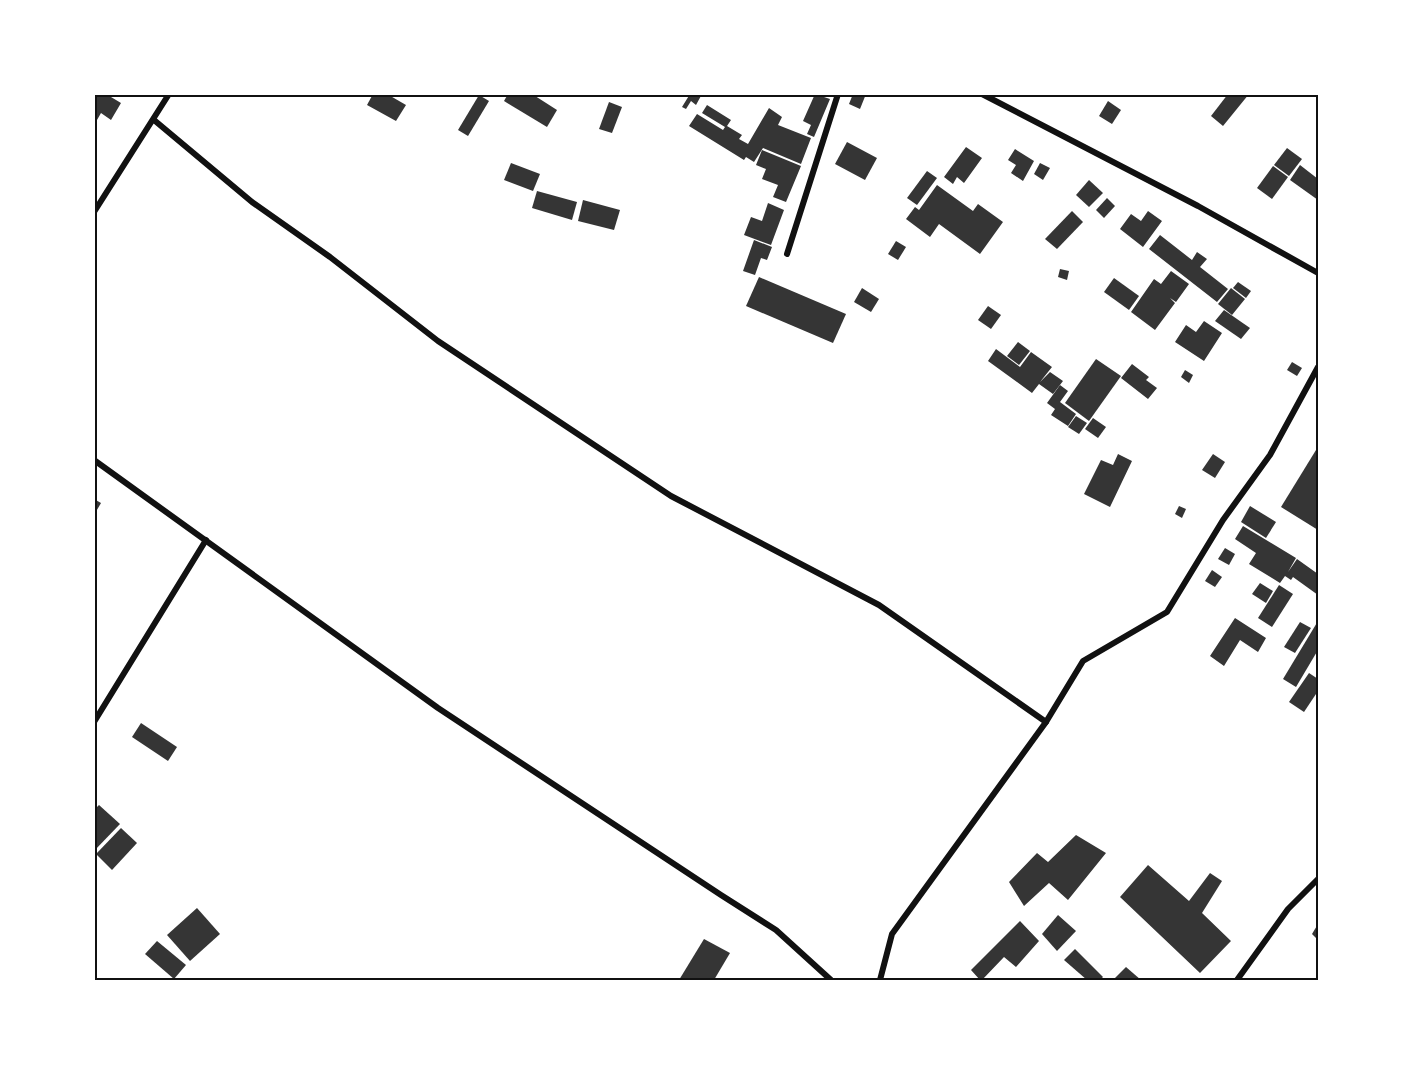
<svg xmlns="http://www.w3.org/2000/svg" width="1413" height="1075" font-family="Bitter,serif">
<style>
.building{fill:#353535}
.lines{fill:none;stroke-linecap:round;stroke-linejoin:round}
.minor{stroke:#111;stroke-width:6}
.neatline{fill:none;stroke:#111;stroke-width:2}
</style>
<rect width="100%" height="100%" fill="#fff"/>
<g class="building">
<polygon points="94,94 106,94 121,103 111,120 101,113 97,120 94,119"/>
<polygon points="373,94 387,94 406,105 396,121 367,105"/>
<polygon points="508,94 532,94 557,110 547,127 504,101"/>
<polygon points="690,94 702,94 696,105 691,101 686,109 682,107"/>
<polygon points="815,94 830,99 814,137 807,134 811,125 803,121"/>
<polygon points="853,94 866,94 860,109 849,104"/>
<polygon points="1228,94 1249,94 1223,126 1211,116"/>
<polygon points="479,95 489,101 468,136 458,130"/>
<polygon points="1108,101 1121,110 1112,124 1099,116"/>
<polygon points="609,102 622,107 612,133 599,129"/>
<polygon points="707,105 731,120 727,126 742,135 739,139 748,144 769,108 782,117 778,125 811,138 801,164 763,148 754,162 746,157 744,160 689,126 697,114 723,130 725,127 702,113"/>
<polygon points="847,142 877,158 865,180 835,164"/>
<polygon points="966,147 982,158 964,183 957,177 953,184 944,177"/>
<polygon points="1287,148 1302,159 1289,176 1274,165"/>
<polygon points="1015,149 1034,161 1023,181 1011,173 1016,165 1008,160"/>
<polygon points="762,150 801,166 786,202 773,197 778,185 762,179 766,169 756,165"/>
<polygon points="511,163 540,174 533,191 504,180"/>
<polygon points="1040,163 1050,168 1043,180 1034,174"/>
<polygon points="1300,165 1318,179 1318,200 1290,180"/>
<polygon points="1273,166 1288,177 1272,199 1257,188"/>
<polygon points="927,171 937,178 917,205 907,198"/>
<polygon points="1089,180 1103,193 1089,207 1076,195"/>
<polygon points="937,185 973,211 978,204 1003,222 980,254 939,224 930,237 906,219 915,207 919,210"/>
<polygon points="537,191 577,202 572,220 532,208"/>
<polygon points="1107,198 1115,206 1104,218 1096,210"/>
<polygon points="583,200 620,210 614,230 578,221"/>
<polygon points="768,203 784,210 771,245 744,235 751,217 762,221"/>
<polygon points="1072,211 1083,222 1057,249 1045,239"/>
<polygon points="1148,211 1162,221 1143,247 1120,229 1131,214 1141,221"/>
<polygon points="1160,235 1192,260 1197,252 1207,259 1200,267 1228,289 1217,302 1149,249"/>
<polygon points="754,240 772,247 767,260 761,258 755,275 743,271"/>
<polygon points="896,241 906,247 898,260 888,254"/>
<polygon points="1060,269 1069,271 1067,280 1058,277"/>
<polygon points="1171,271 1189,284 1176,302 1170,298 1175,303 1155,330 1131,312 1154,279 1161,284"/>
<polygon points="759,277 846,314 833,343 746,306"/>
<polygon points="1114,278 1139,296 1129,310 1104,292"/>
<polygon points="1238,282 1251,291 1246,298 1233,288"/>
<polygon points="862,288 879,299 871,312 854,302"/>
<polygon points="1231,288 1245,299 1232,315 1218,304"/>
<polygon points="988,306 1001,315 991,329 978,320"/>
<polygon points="1224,310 1250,328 1241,339 1215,321"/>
<polygon points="1204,321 1222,333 1204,361 1175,342 1186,325 1196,332"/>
<polygon points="1018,342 1030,351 1019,365 1007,356"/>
<polygon points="996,349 1020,367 1031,352 1052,367 1040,382 1050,372 1063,381 1053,394 1039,384 1032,393 988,361"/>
<polygon points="1096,359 1121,376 1089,421 1065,403"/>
<polygon points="1292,362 1302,368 1297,376 1287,370"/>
<polygon points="1132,364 1149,377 1146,380 1157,388 1148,399 1121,378"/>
<polygon points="1185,370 1193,375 1189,383 1181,377"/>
<polygon points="1060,385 1068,391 1060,402 1076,414 1068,426 1051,415 1055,409 1047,403"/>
<polygon points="1076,416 1087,423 1079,434 1068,427"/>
<polygon points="1093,418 1106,427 1098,438 1085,429"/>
<polygon points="1316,450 1318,452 1318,530 1281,507"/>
<polygon points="1118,454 1132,461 1110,507 1084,494 1101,460 1113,465"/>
<polygon points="1213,454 1225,462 1215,478 1202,470"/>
<polygon points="94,499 101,503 94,515"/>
<polygon points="1179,506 1186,509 1182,518 1175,514"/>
<polygon points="1250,506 1276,522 1266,538 1241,522"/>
<polygon points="1243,526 1296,558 1288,572 1297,559 1318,574 1318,595 1293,577 1291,580 1285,576 1280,583 1249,564 1256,553 1235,539"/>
<polygon points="1225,548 1235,554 1229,565 1218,559"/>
<polygon points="1212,570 1222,577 1215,587 1205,581"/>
<polygon points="1260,583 1273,591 1266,603 1252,594"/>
<polygon points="1279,585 1293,594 1272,627 1258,618"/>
<polygon points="1235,618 1266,638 1258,652 1240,640 1224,666 1210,656"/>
<polygon points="1318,621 1318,650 1296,687 1283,679"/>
<polygon points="1300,622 1311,628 1295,653 1284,647"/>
<polygon points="1309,673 1318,679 1318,691 1304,712 1289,702"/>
<polygon points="141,723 177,747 168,761 132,737"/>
<polygon points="99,805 120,824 94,851 94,810"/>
<polygon points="121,828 137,843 112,870 96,854"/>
<polygon points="1076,835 1106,853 1068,900 1049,883 1024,906 1009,882 1037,853 1048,862"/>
<polygon points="1148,865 1189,901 1210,873 1222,881 1202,913 1231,941 1200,973 1120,897"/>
<polygon points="197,908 220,934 190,961 167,935"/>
<polygon points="1058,915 1076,931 1057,951 1042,934"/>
<polygon points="1020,921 1039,941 1016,967 1004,957 982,980 980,980 971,970"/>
<polygon points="1318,924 1318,940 1312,934"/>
<polygon points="704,939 730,953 714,980 679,980"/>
<polygon points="157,941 186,965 174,979 145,954"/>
<polygon points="1075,949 1103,977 1100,980 1087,980 1064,960"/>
<polygon points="1126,967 1141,980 1113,980"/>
</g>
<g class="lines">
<g class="minor">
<polyline points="982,94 1198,206 1318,273"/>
<polyline points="154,120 252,202 330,257 438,341 671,496 879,605 1046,722"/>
<polyline points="94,212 169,94"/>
<polyline points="787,254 838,94"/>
<polyline points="94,460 438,708 721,895 776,930 831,980"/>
<polyline points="94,722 206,540"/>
<polyline points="880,980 892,934 1046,722 1083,661 1167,612 1223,520 1270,455 1318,367"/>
<polyline points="1237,980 1288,909 1318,879"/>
</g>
</g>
<rect width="1413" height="1075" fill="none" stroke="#ffffff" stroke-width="192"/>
<rect x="96" y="96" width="1221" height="883" class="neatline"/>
</svg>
